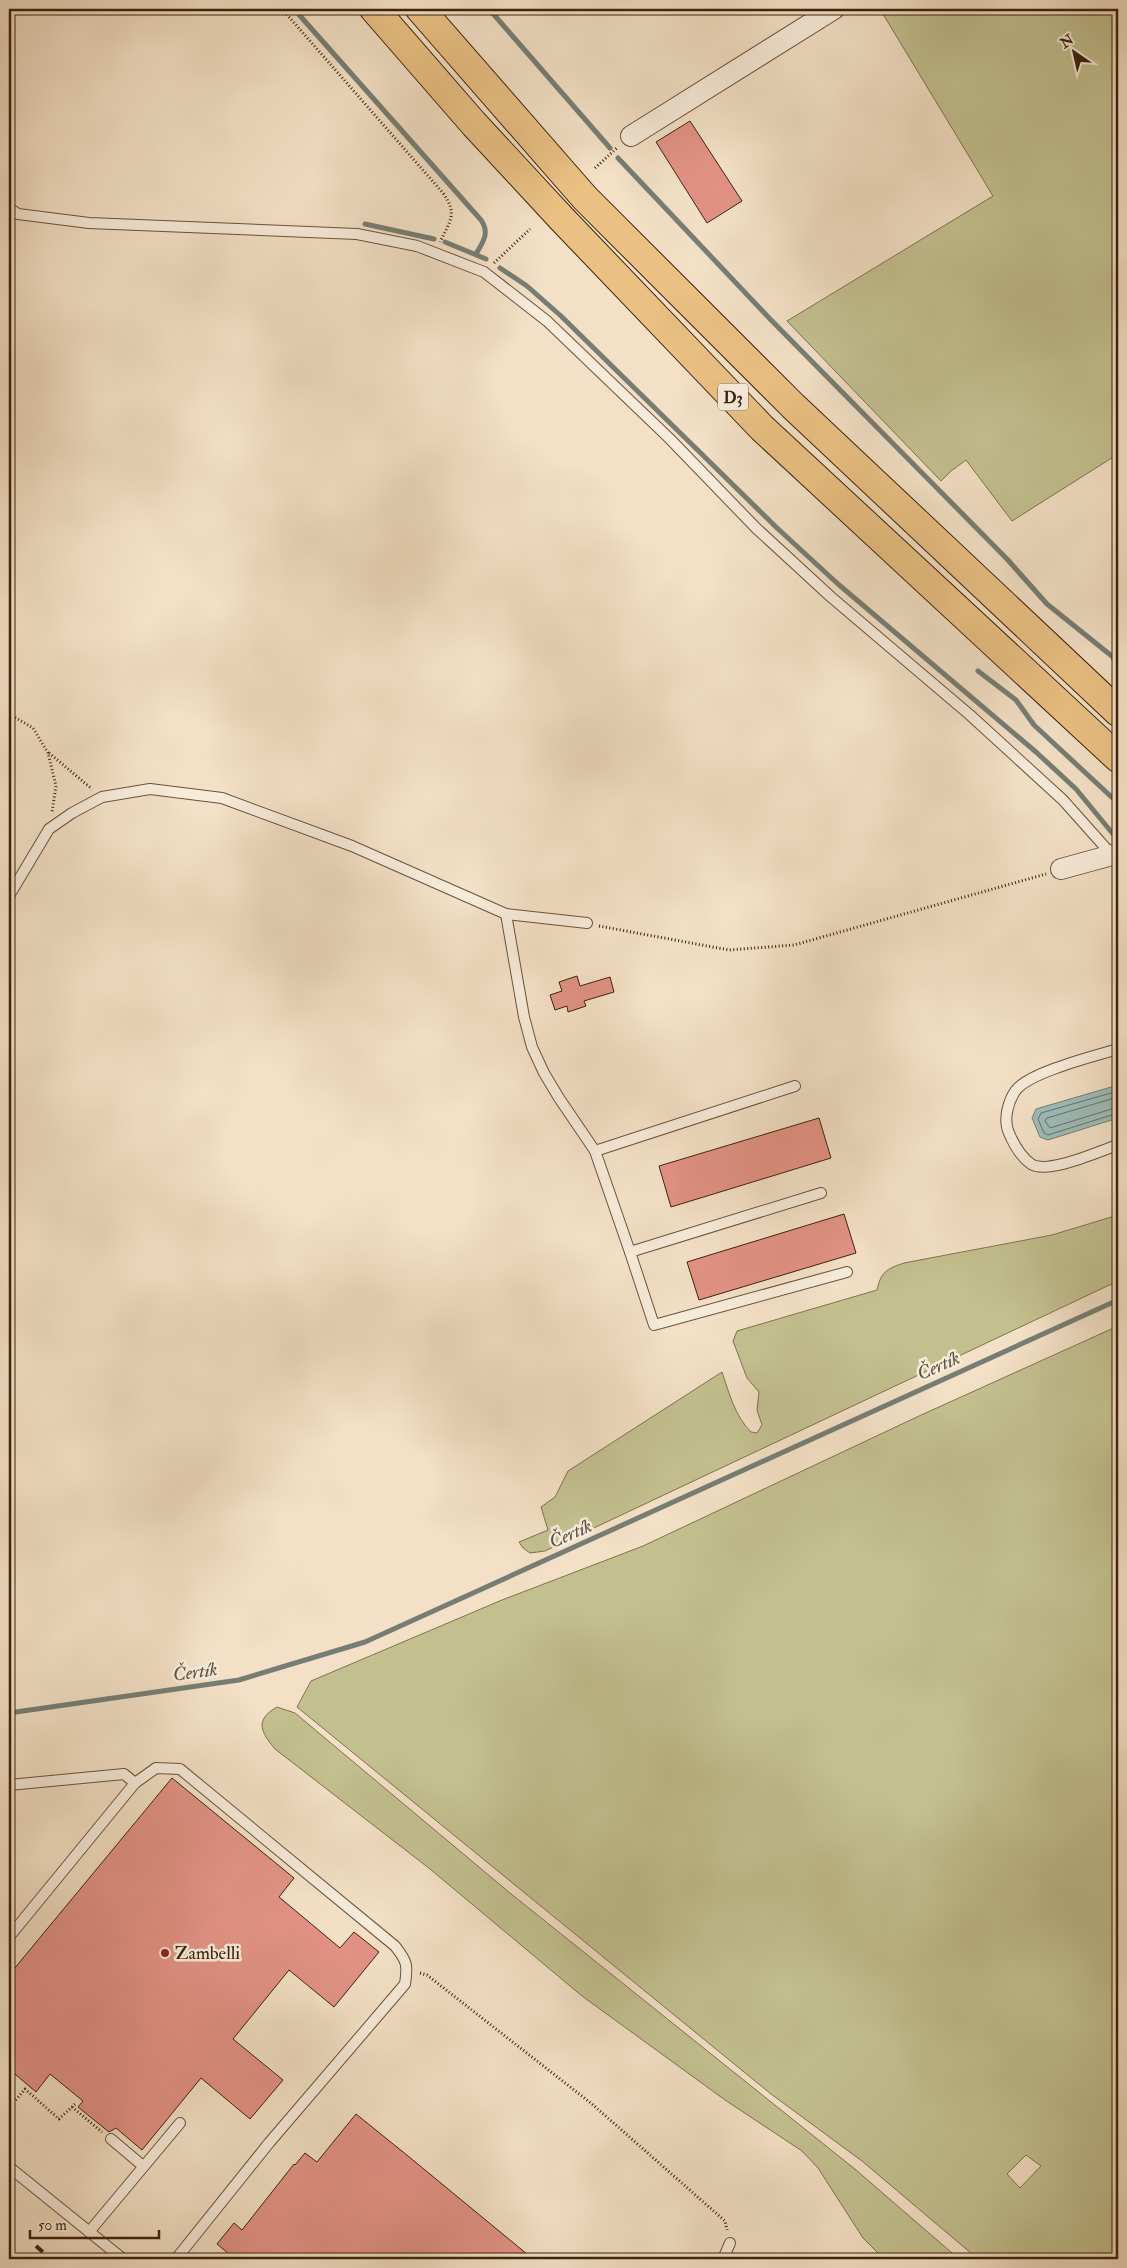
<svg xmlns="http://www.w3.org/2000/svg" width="1127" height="2268" font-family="'IM FELL Double Pica',serif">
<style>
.green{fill:#c3c090;stroke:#80714e;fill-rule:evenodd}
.water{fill:#9cbcb9;stroke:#767e74}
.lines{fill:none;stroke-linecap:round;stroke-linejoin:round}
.shore{stroke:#6c6f63;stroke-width:1}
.stream{stroke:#767e74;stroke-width:5}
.building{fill:#e29285;stroke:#3c220d}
.service-casing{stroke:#6a523b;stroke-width:12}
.minor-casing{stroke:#6a523b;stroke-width:22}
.motorway-casing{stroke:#3c220d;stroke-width:30}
.path{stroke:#3c220d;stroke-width:3;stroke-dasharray:1 2.5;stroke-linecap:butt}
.service{stroke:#f7ebda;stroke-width:10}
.minor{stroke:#f7ebda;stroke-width:20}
.motorway{stroke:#eac083;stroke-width:28}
.rail{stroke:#3c220d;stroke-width:4;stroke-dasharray:9 9;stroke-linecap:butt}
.poi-dot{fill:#8f2418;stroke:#f7ebda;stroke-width:2}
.labels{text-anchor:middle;stroke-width:5;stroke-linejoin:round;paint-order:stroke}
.shield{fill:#f7ebda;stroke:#745e4a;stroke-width:1}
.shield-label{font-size:16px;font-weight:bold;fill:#3c220d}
.poi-label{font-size:18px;fill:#3c220d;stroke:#f7ebda;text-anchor:start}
.water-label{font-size:19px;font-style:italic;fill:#595041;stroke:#f7ebda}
</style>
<rect width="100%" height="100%" fill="#f3e0c6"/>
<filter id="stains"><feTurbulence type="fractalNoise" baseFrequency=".004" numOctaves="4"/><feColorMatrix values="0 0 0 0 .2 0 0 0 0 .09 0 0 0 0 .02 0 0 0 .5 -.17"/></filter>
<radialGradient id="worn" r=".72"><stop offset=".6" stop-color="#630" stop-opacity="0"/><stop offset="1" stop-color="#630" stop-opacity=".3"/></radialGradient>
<g class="green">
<polygon points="880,9 1118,9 1118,454 1012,521 966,460 951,471 941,481 787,321 993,196"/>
<path d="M1118 1215V1281L545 1551 530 1553 523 1548 519 1542 548 1530 541 1507 555 1497 568 1471 722 1372C729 1393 735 1416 751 1432L757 1433 762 1425 757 1410 759 1392 747 1378 733 1341 737 1331 877 1290C881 1272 886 1269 904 1263L1052 1235Z"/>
<path d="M1118 1326V2259H978L862 2161 771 2094 297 1707 311 1681 502 1600 643 1546 919 1416ZM1026 2155 1041 2166 1020 2188 1007 2174Z"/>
<path d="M277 1707 295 1713 510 1893 856 2170 959 2259H884L863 2238 818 2168 802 2151 725 2100 582 1996 430 1869 275 1749C261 1732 254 1720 277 1707Z"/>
</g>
<polygon class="water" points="1118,1085 1118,1118 1048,1140 1040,1137 1032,1118 1036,1109"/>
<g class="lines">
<g class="shore">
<polyline points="1118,1091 1041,1113 1038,1119 1044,1133 1048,1135 1118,1113"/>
<polyline points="1118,1097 1047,1118 1045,1121 1050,1128 1118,1107"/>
</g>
<g class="stream">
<path d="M294 9 481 220C490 233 483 242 476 254"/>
<polyline points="489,9 610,148"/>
<polyline points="618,158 771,320 1007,559 1047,604 1113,657 1118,670"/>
<polyline points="365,224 434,239"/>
<polyline points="445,242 486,259"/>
<polyline points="500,268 527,286 561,316 776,527 838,584 1036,752 1076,789 1118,840"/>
<polyline points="978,671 1016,700 1034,725 1118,803"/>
<polyline points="9,1713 239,1680 365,1642 1118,1300"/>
</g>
</g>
<g class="building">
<polygon points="690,121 742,201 707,223 656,142"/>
<polygon points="577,976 580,986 610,977 614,992 584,1001 586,1006 568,1012 567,1006 555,1010 550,995 562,991 559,982"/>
<polygon points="819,1118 831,1158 671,1207 659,1166"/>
<polygon points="844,1214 856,1253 699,1300 687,1262"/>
<polygon points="172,1778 294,1878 279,1897 303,1917 340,1948 354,1932 379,1952 334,2007 289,1970 233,2039 283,2080 250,2119 201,2078 142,2150 116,2128 109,2132 78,2107 83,2101 50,2074 36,2092 9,2069 9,1975"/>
<polygon points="356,2114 408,2156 533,2259 235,2259 217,2244 234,2223 242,2230 294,2164 295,2165 305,2153 317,2162"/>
</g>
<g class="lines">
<g class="service-casing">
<g id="service">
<polyline points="9,208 18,214 89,223 357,234 417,246 484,272 547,321 670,439 756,528 831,597 970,715 1063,800 1112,855"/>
<polyline points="9,896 49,829 72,813 102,797 150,789 222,798 352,846 506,914 587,923"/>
<polyline points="506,914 524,1017 532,1047 544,1073 559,1098 595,1151"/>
<path d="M1118 1049C1095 1056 1030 1072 1016 1090 1008 1101 1003 1120 1009 1133 1014 1145 1020 1156 1031 1164 1048 1175 1099 1151 1118 1145"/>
<polyline points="795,1086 595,1151 630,1252 821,1193"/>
<polyline points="630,1252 654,1325 847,1272"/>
<polyline points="9,1785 124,1774 135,1783"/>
<path d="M9 1937 135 1783 156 1768 180 1769 395 1946C407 1961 408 1965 405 1984L269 2143 176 2259"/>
<polyline points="111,2139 143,2166"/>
<polyline points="9,2167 123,2259"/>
<polyline points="89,2232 180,2123"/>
<polyline points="723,2259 730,2243"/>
</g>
</g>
<g class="minor-casing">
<g id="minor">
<polyline points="631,136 834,9"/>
<polyline points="1061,869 1112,855"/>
</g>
</g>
<g class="motorway-casing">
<g id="motorway">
<polyline points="374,9 474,124 562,219 762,428 1118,758"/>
<polyline points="420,9 585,198 793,406 1118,712"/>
</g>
</g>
<g class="path">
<path d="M282 9 443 193C458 214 450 221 440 242"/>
<polyline points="595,168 618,147"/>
<polyline points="9,242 14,226"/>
<polyline points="494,263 530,229"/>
<polyline points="9,714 33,728 48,753 56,786 52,812"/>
<polyline points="49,753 92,789"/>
<polyline points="599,926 729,950 794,945 1046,874"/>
<polyline points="420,1973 427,1975 592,2104 725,2221 727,2230"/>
<polyline points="72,2107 102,2132"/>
<polyline points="9,2108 25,2089 59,2119 75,2104"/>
</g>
<use href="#service" class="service"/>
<use href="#minor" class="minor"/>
<use href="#motorway" class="motorway"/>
<g class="rail">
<polyline points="36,2246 51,2259"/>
<polyline points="216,2255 222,2259"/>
</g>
</g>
<circle class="poi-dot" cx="165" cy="1953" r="5"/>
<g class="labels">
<rect class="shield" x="718" y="383.5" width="30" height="27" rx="4"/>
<g class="shield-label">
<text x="733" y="403">D3</text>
</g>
<g class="poi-label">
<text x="175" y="1959">Zambelli</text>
</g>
<g class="water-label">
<text transform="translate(938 1365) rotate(-24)" y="7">Čertík</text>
<text transform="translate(570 1533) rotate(-24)" y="7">Čertík</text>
<text transform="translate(195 1671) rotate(-8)" y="7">Čertík</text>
</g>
</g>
<rect width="1127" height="2268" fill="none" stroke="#f3e0c6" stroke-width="30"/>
<rect x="10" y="10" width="1107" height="2248" fill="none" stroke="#3c220d" stroke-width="2.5"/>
<rect x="15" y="15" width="1097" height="2238" fill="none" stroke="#3c220d"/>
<g transform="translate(1074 52) rotate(326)" stroke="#f7ebda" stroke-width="4" paint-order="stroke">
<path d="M0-4L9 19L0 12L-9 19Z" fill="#3c220d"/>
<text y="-8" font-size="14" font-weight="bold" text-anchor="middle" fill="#3c220d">N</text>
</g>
<path d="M30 2230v8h129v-8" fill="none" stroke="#3c220d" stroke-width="2.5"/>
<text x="38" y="2230" font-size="15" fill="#3c220d" stroke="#f7ebda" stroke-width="4" paint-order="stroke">50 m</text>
<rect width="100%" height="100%" filter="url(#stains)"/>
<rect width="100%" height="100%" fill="url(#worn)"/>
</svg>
